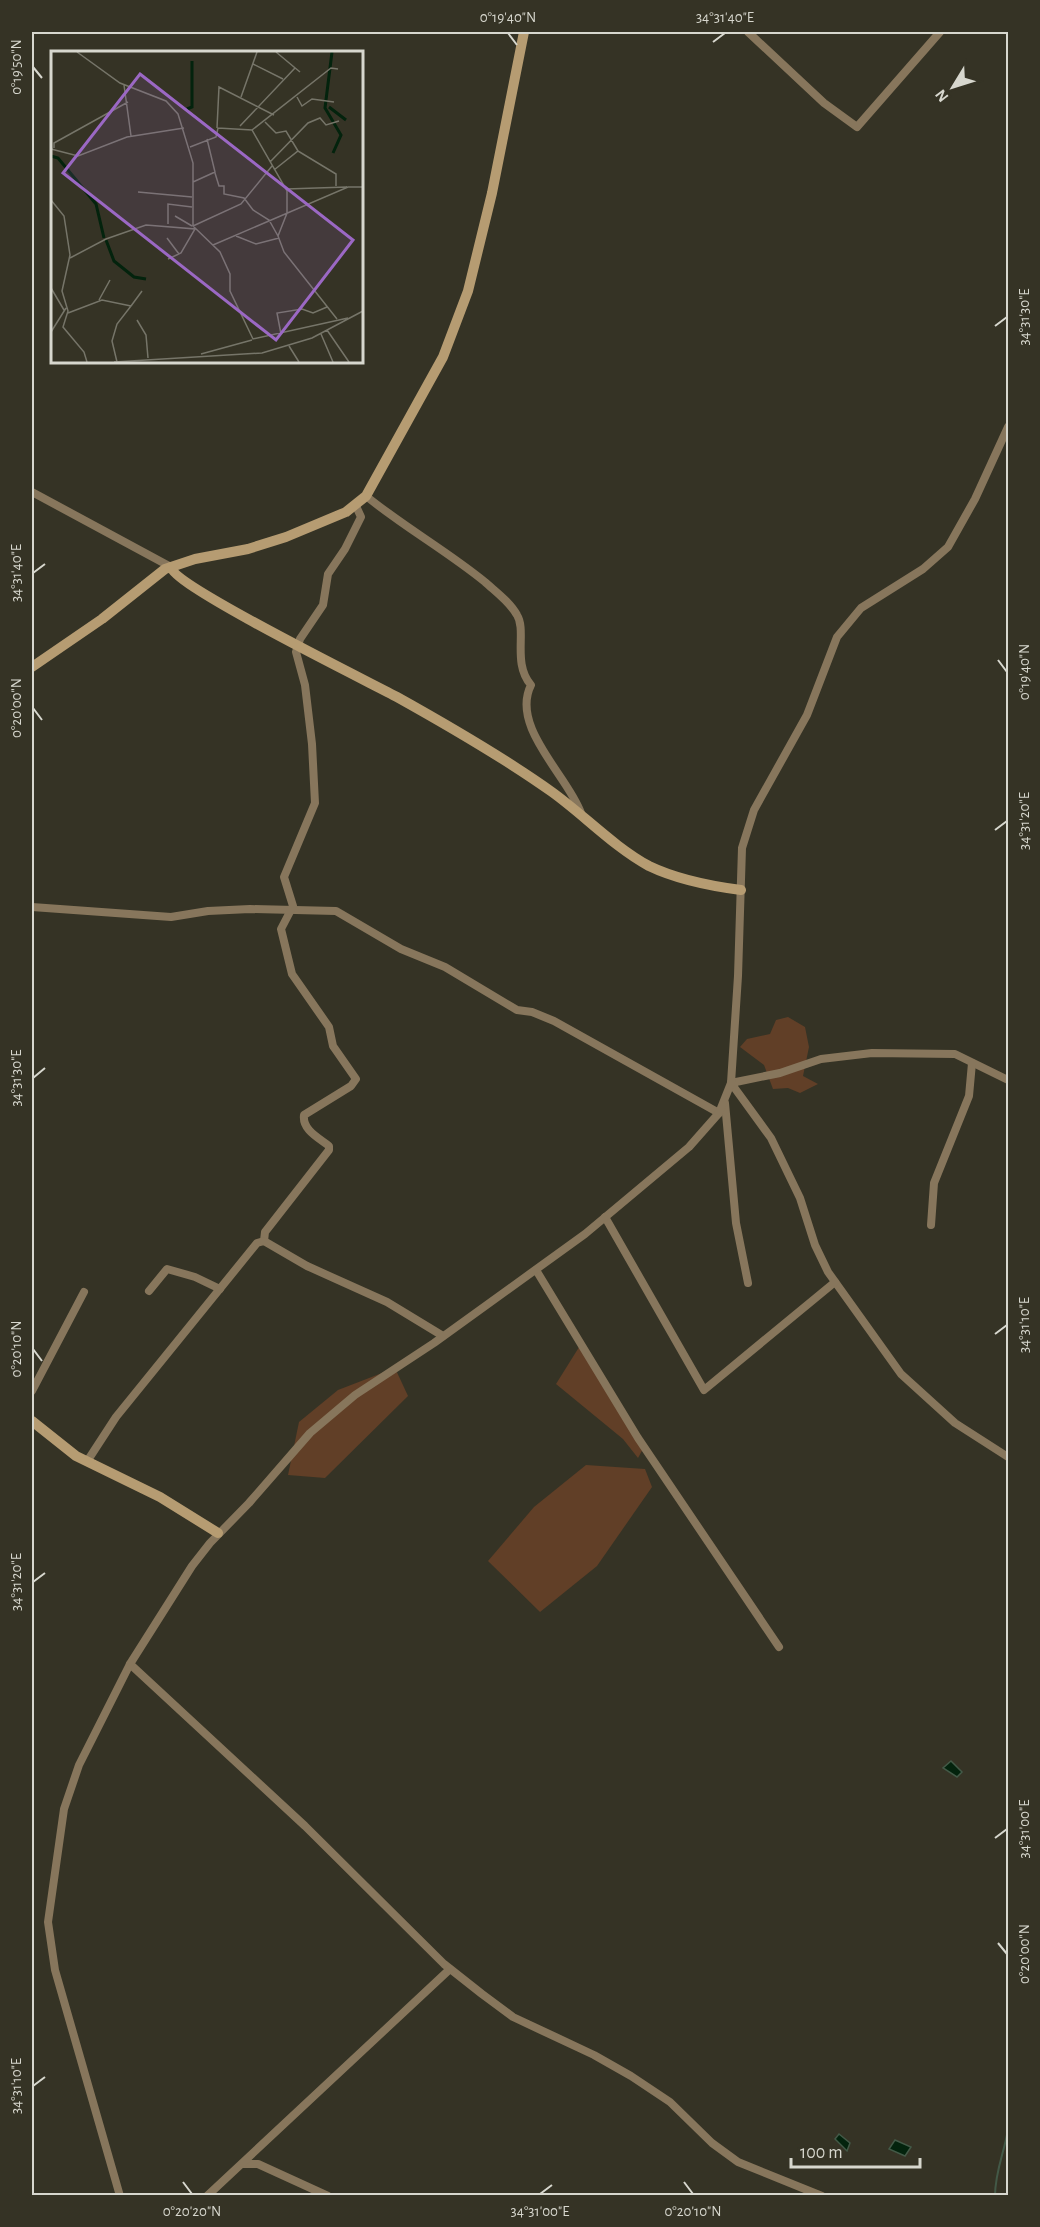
<svg xmlns="http://www.w3.org/2000/svg" width="1040" height="2227" font-family="'Alegreya Sans',sans-serif">
<style>
.green{fill:#613f27}
.water{fill:#03230d;stroke:#435947;stroke-width:1.5}
.lines{fill:none;stroke-linecap:round;stroke-linejoin:round}
.stream{stroke:#435947;stroke-width:2}
.street{stroke:#87765c;stroke-width:8}
.secondary{stroke:#b69c72;stroke-width:10}
.ticks{fill:none;stroke:#d7d7ce;stroke-width:2}
.inset-river{fill:none;stroke:#03230d;stroke-width:3}
.inset-road{fill:none;stroke:#767569;stroke-width:1.5}
.view{fill:#9b68c4;fill-opacity:0.15;stroke:#9b68c4;stroke-width:3}
.inset-edge{fill:none;stroke:#d7d7ce;stroke-width:3}
.neatline{fill:none;stroke:#d7d7ce;stroke-width:2}
.ticks-label{font-size:15px;text-anchor:middle;fill:#d7d7ce}
</style>
<rect width="100%" height="100%" fill="#353325"/>
<g class="green">
<polygon points="788,1017 805,1027 809,1047 803,1076 818,1084 800,1093 788,1088 773,1089 764,1065 740,1047 747,1039 770,1034 776,1020"/>
<polygon points="581,1344 644,1447 638,1458 623,1439 556,1384"/>
<polygon points="395,1368 408,1396 325,1478 288,1475 299,1422 338,1390"/>
<polygon points="586,1465 645,1469 652,1487 597,1566 540,1612 488,1561 534,1507"/>
</g>
<g class="water">
<polygon points="951,1761 962,1772 957,1777 943,1768"/>
<polygon points="839,2134 850,2143 847,2151 835,2139"/>
<polygon points="895,2140 911,2147 905,2156 889,2149"/>
</g>
<g class="lines">
<path class="stream" d="M995 2196C995 2172 1004 2153 1008 2130"/>
<g class="street">
<polyline points="748,32 824,103 857,127 940,32"/>
<polyline points="32,492 171,567"/>
<path d="M366 496C404 527 447 551 485 582 496 592 510 602 517 615 527 631 512 663 531 685 510 727 568 776 581 813"/>
<polyline points="32,907 171,917 208,911 250,909 336,911 401,949 445,967 517,1010 532,1012 554,1021 719,1113"/>
<polyline points="1008,1080 955,1054 872,1053 821,1059 780,1073 731,1083 771,1138 800,1198 815,1245 828,1272 901,1374 955,1423 1008,1457"/>
<polyline points="725,1103 736,1223 748,1283"/>
<polyline points="605,1217 704,1390 835,1282"/>
<polyline points="931,1225 934,1183 969,1096 972,1063"/>
<path d="M264 1241 265 1232 329 1150V1146C319 1138 302 1130 304 1115L351 1086 356 1079 333 1046 329 1027 292 974 281 929 293 906 284 877 315 803 312 744 305 685 296 652 300 639 323 605 328 574 345 549 361 517 356 506"/>
<polyline points="536,1270 638,1438 779,1647"/>
<polyline points="149,1291 167,1269 195,1277 220,1289"/>
<polyline points="32,1391 84,1292"/>
<polyline points="88,1460 116,1417 257,1243 264,1241 307,1266 387,1302 443,1336"/>
<polyline points="130,1664 305,1826 444,1964 482,1994 513,2017 594,2055 631,2076 670,2102 712,2143 738,2162 822,2196"/>
<polyline points="243,2164 258,2164 328,2196"/>
<polyline points="120,2196 55,1970 48,1922 64,1809 79,1765 130,1664 192,1566 210,1543 249,1503 310,1433 355,1395 434,1343 585,1234 689,1147 719,1113 731,1083 738,976 742,848 754,810 807,715 837,637 861,608 923,569 948,547 975,499 1008,427"/>
<polyline points="207,2196 450,1969"/>
</g>
<g class="secondary">
<path d="M171 567C174 586 367 681 397 697 449 726 503 757 552 792 584 815 614 847 649 866 678 880 710 886 741 890"/>
<polyline points="32,667 102,619 165,569 195,559 248,549 286,537 346,512 366,496 443,357 468,291 492,193 524,32"/>
<polyline points="32,1421 76,1456 160,1497 218,1533"/>
</g>
</g>
<path class="ticks" d="M508 33 517 45M713 42 725 33M33 67 42 78M995 326 1007 317M33 573 45 564M998 660 1007 672M33 708 42 720M995 830 1007 821M33 1078 45 1068M995 1334 1007 1325M33 1349 42 1361M33 1582 45 1573M995 1838 1007 1829M998 1943 1007 1954M33 2086 45 2077M183 2182 192 2194M684 2182 693 2194M540 2194 552 2185"/>
<g transform="translate(51 51)">
<rect width="312" height="312" fill="#353325"/>
<path class="inset-river" d="M281 1 274 57 290 84 282 102M278 56 295 69M136 58 141 56V10M0 105 7 107 45 153 53 187M55 189 63 210 83 226 95 228"/>
<path class="inset-road" d="M26 1 69 32 115 50 127 63 142 112V175L169 201 179 223V240L202 288 297 267M225 1 249 21M202 13 232 28M73 34 80 85M190 46 206 1M246 46 251 55 261 48 283 51M214 71 225 82 235 80 247 100M189 75 244 17M166 77 168 36 223 64M201 79 280 17 287 18M139 96 165 86 167 77 201 79 236 140V162L227 185 233 201 286 268M3 97V92L77 51M0 98 27 105 76 86 133 77M219 111 257 72 269 67 275 74 288 70M223 119 247 100 285 123V135M164 122 168 135H173V143L193 147 202 159 218 169 227 185M142 131 164 121 156 88M235 138 296 136M87 141 141 146M0 149 13 165 19 204 11 240 17 260 12 276 33 301 36 311M124 165 141 175M117 173V153L141 156M142 175 190 153 221 115M185 185 205 193 228 187M116 187 128 203M162 194 297 136H312M19 207 55 188 95 174 144 178 130 202 117 208M0 237 13 259M48 249 59 229M80 255 91 240M17 262 51 249 80 255 66 273 61 290 66 311M86 269 95 284 97 307M276 279 298 311M0 281 15 257M230 283 226 262 251 258 262 262 276 256M270 283 282 311M238 295 248 311M150 303 201 289M63 311 211 302 261 287 312 260"/>
<path class="view" d="M89 23 302 189 225 289 12 122Z"/>
<rect width="312" height="312" class="inset-edge"/>
</g>
<rect width="1040" height="2227" fill="none" stroke="#353325" stroke-width="66"/>
<g transform="translate(953 87) rotate(232)" stroke="#353325" stroke-width="4.5" paint-order="stroke">
<path d="M0-4.5L10 22L0 15L-10 22Z" fill="#d7d7ce"/>
<text y="-9" font-size="16" font-weight="bold" text-anchor="middle" fill="#d7d7ce">N</text>
</g>
<path d="M791 2158v9h129v-9" fill="none" stroke="#d7d7ce" stroke-width="3"/>
<text x="800" y="2158" font-size="18" fill="#d7d7ce" stroke="#353325" stroke-width="4.5" paint-order="stroke">100 m</text>
<rect x="33" y="33" width="974" height="2161" class="neatline"/>
<g class="ticks-label">
<text x="508" y="22">0°19'40"N</text>
<text x="725" y="22">34°31'40"E</text>
<text transform="translate(16 67) rotate(-90)" y="5">0°19'50"N</text>
<text transform="translate(1024 317) rotate(-90)" y="5">34°31'30"E</text>
<text transform="translate(16 573) rotate(-90)" y="5">34°31'40"E</text>
<text transform="translate(1024 672) rotate(-90)" y="5">0°19'40"N</text>
<text transform="translate(16 708) rotate(-90)" y="5">0°20'00"N</text>
<text transform="translate(1024 821) rotate(-90)" y="5">34°31'20"E</text>
<text transform="translate(16 1078) rotate(-90)" y="5">34°31'30"E</text>
<text transform="translate(1024 1325) rotate(-90)" y="5">34°31'10"E</text>
<text transform="translate(16 1349) rotate(-90)" y="5">0°20'10"N</text>
<text transform="translate(16 1582) rotate(-90)" y="5">34°31'20"E</text>
<text transform="translate(1024 1829) rotate(-90)" y="5">34°31'00"E</text>
<text transform="translate(1024 1954) rotate(-90)" y="5">0°20'00"N</text>
<text transform="translate(16 2086) rotate(-90)" y="5">34°31'10"E</text>
<text x="192" y="2216">0°20'20"N</text>
<text x="540" y="2216">34°31'00"E</text>
<text x="693" y="2216">0°20'10"N</text>
</g>
</svg>
